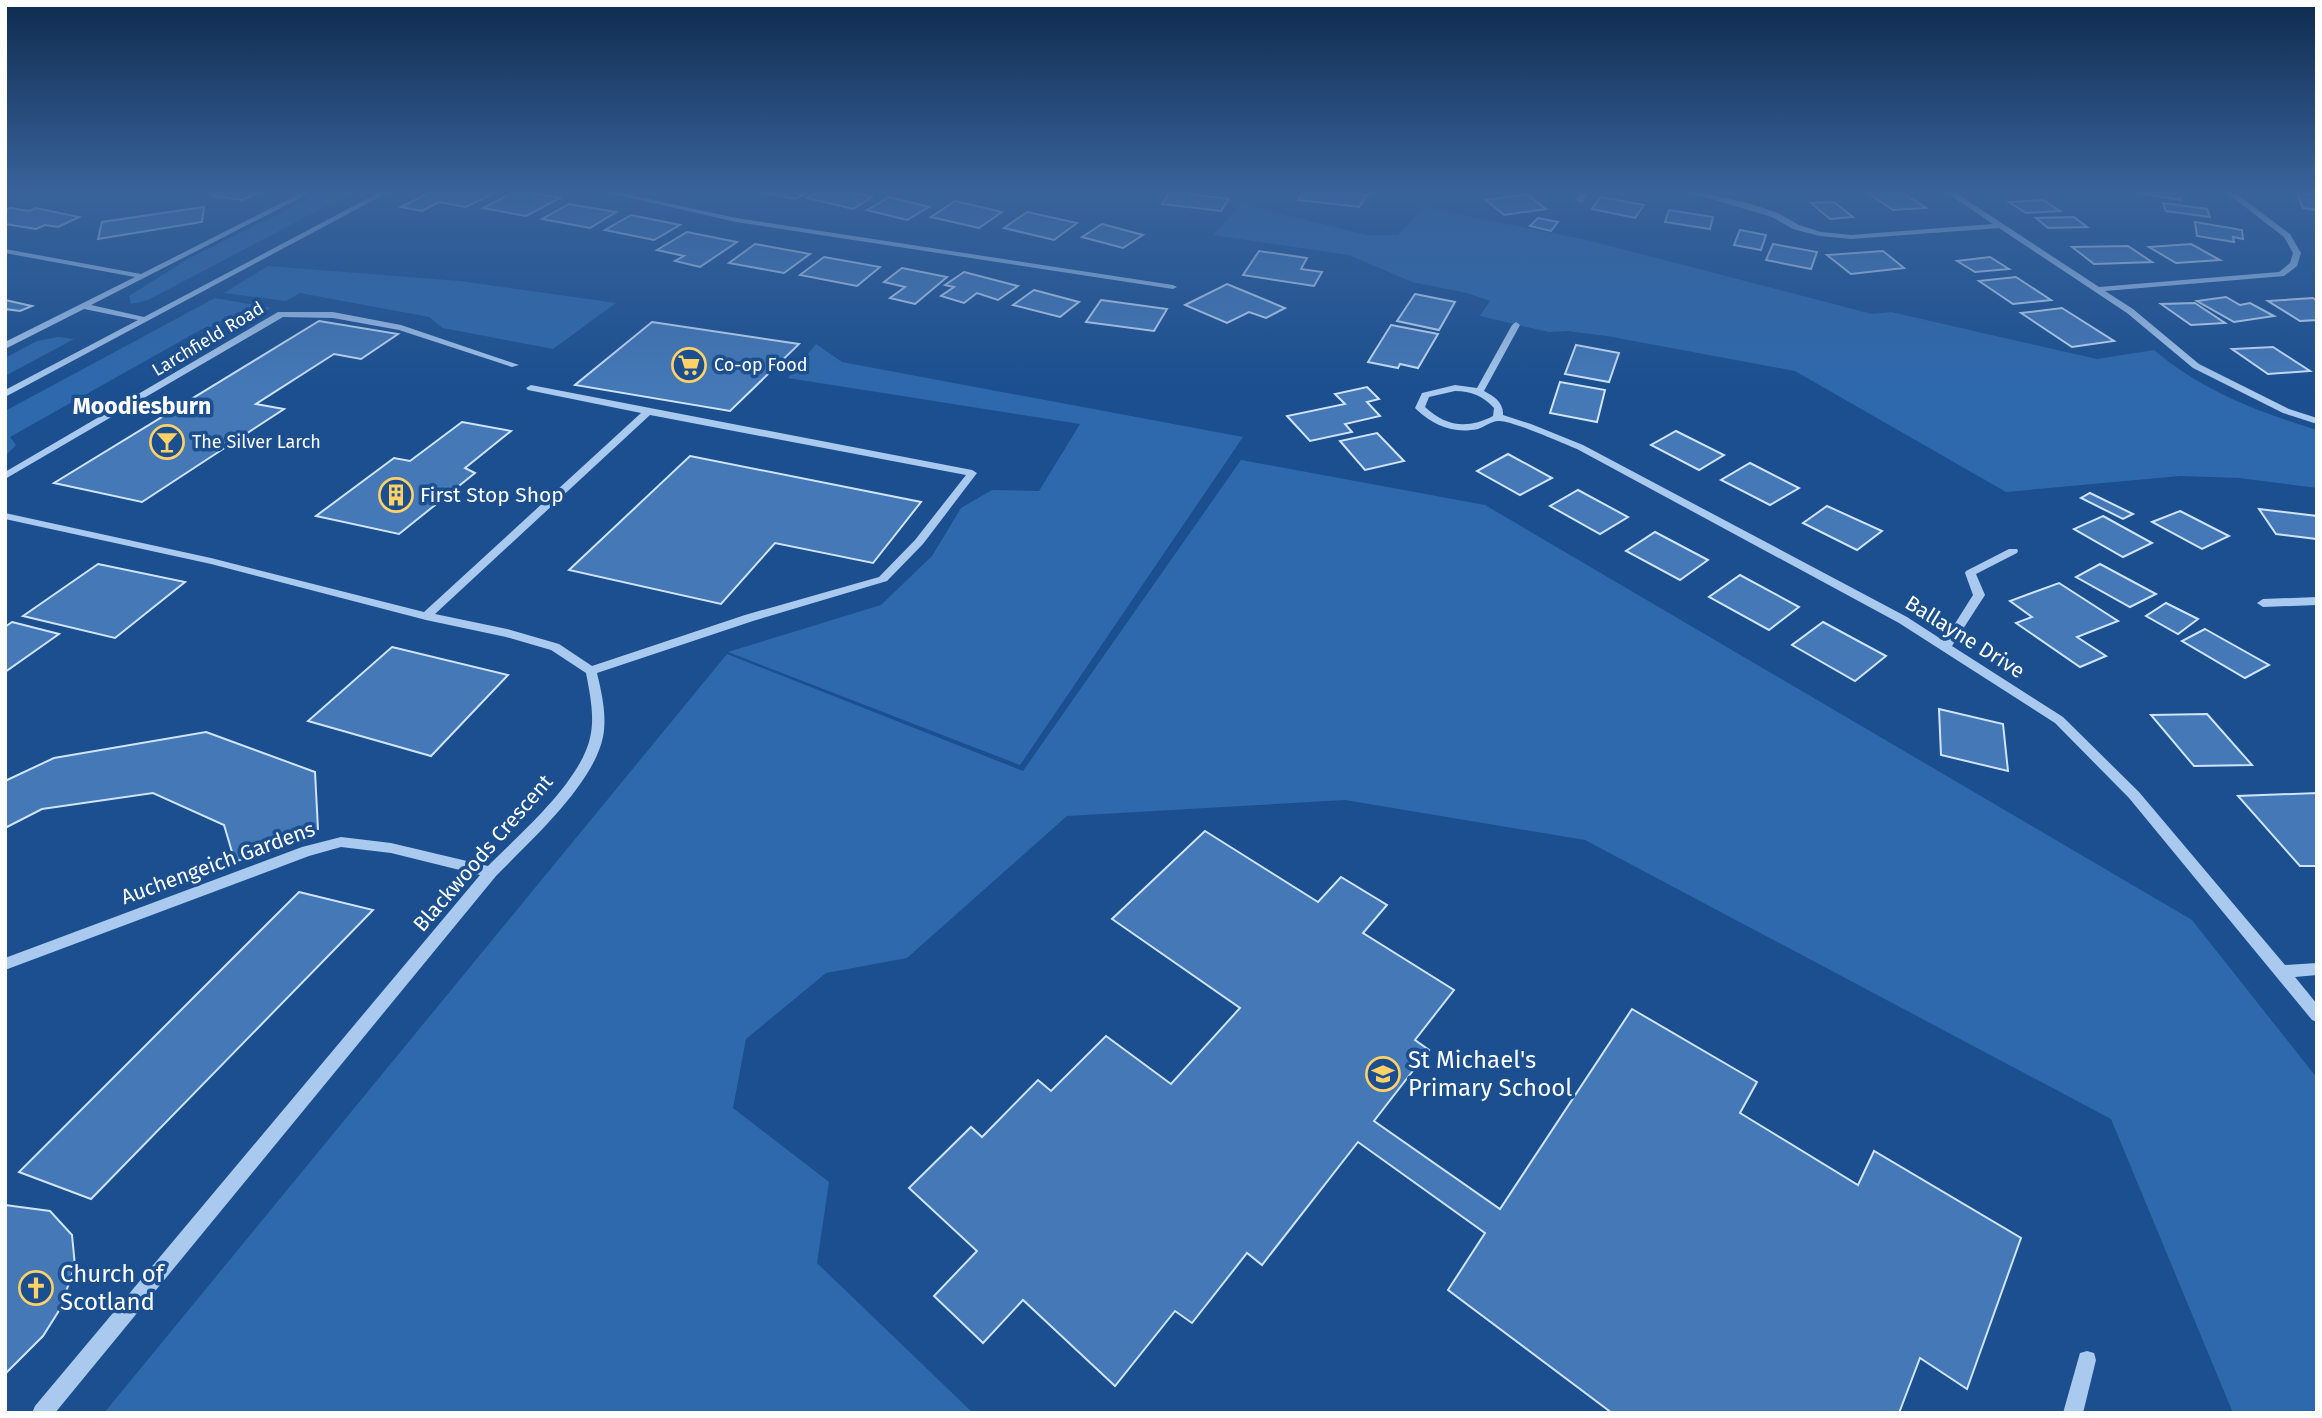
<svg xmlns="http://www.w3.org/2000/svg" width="2322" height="1418" font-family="'Fira Sans',sans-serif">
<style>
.green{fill:#2e69ad}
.building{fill:#4478b7;stroke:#cfe3fa;stroke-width:2}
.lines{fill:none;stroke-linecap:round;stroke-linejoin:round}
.minor{fill:#a9c9ee;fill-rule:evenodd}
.labels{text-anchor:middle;stroke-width:7;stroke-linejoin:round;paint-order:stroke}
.far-street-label{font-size:18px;fill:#fff;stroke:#1b4f8f}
.far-poi-label{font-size:18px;fill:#fff;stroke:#1b4f8f;text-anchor:start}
.poi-label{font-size:21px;fill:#fff;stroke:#1b4f8f;text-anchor:start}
.street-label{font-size:21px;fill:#fff;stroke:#1b4f8f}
.far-district-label{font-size:23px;font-weight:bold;fill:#fff;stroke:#1b4f8f}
.near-poi-label{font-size:24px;fill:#fff;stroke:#1b4f8f;text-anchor:start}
</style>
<rect width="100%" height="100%" fill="#1b4f8f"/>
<g class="green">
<polygon points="320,193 351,193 148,300 131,304 129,296 188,259"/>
<path d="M1241 204 1367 235H1398L1424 207 1587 240 1872 314 1891 312 2097 359 2154 350C2201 390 2258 412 2317 430V488L2239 478 2180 476 2006 492 1795 371 1607 336 1568 331 1549 332 1480 316 1490 301 1467 293 1412 282 1349 255 1213 235Z"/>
<polygon points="268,266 460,281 616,303 553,349 443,328 429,317 300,293 286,301 224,293"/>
<polygon points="215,298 271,308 244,320 204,328 10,437 16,445 5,456 5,411"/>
<polygon points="58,337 74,339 5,376 5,358 37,341"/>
<polygon points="816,344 842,362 1243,437 1020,765 728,652 881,605 932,556 961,508 992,490 1039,491 1080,424 788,378"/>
<polygon points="1241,460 1485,505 2192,920 2317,1078 2317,1413 2233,1413 2111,1119 1585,840 1345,800 1067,816 907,958 826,973 746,1039 733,1108 829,1182 817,1263 973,1413 104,1413 727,654 1023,771"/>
</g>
<g class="building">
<polygon points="218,193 257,193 243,200 212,196"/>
<polygon points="429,193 494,193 466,207 439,202 422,211 401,207"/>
<polygon points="512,193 535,193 560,198 526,216 483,208"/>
<polygon points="765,193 806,193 795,199"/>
<polygon points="816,193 855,193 872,197 853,209 807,198"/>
<polygon points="1170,193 1184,193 1229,199 1221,211 1162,204"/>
<polygon points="1303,193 1349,193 1367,195 1359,207 1298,200"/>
<polygon points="1868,193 1903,193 1926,208 1893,210"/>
<polygon points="2179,193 2181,200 2138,193"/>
<polygon points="2297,193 2317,195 2317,210 2303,208"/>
<polygon points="1527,194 1546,209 1504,215 1486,200"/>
<polygon points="889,197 929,207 907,220 867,210"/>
<polygon points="1600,197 1644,205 1635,218 1592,209"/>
<polygon points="2043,200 2060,211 2026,213 2009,202"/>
<polygon points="955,201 1002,212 979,228 931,217"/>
<polygon points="1834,202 1853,217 1830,219 1811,203"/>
<polygon points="2163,203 2207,209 2210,217 2166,211"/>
<polygon points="569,204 616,212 590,228 542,219"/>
<polygon points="204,207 202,222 98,239 102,222"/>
<polygon points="10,208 29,211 36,208 79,217 58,227 45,225 36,229 5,224 5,210"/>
<polygon points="1669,210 1713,217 1710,229 1665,222"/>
<polygon points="1027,212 1077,223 1054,240 1004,228"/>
<polygon points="631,215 680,225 654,240 605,230"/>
<polygon points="2074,217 2087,227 2048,228 2036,218"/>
<polygon points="1538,218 1558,222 1551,231 1530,226"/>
<polygon points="2195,222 2242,230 2243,239 2233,237 2234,242 2197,236"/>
<polygon points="1102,224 1143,235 1123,248 1082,237"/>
<polygon points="1740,230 1766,235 1761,250 1734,245"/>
<polygon points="687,232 737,242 700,267 675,261 684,256 657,250"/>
<polygon points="755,244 810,254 784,273 729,263"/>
<polygon points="1773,244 1817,252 1811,269 1766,260"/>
<polygon points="2191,244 2220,260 2176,263 2149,247"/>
<polygon points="2128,246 2152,262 2094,264 2072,247"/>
<polygon points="1259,251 1307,258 1301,269 1322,272 1314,286 1243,275"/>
<polygon points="1883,251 1904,268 1851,274 1827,255"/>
<polygon points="824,257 880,267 857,286 800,275"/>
<polygon points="1990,257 2009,269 1975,272 1957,261"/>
<polygon points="902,268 947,277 915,304 890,298 905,287 884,282"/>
<polygon points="964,272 1018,286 998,300 977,293 964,303 941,296 954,287 945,285"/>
<polygon points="2016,277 2051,300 2013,304 1979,281"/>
<polygon points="1227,284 1285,308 1266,318 1249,312 1227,323 1185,305"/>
<polygon points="1034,290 1079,302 1060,317 1013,305"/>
<polygon points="1415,294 1455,302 1439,330 1397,321"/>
<polygon points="2226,297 2240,305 2250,303 2274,316 2234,322 2197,301"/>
<polygon points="2313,298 2317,301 2317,320 2300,321 2268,301"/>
<polygon points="5,300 32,306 20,311 5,309"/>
<polygon points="1101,300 1167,309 1154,331 1086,322"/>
<polygon points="2195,303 2225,323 2191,325 2161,304"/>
<polygon points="2062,308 2114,341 2072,347 2021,313"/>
<polygon points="319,321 398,334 361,359 334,354 256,404 284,409 142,502 54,483"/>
<polygon points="652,322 799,344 730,411 575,385"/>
<polygon points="1391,325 1438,334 1418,368 1400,364 1398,368 1368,362"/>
<polygon points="1576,345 1619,353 1609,382 1565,374"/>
<polygon points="2273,347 2310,371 2268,374 2232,349"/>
<polygon points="1560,382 1605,390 1597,422 1550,413"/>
<polygon points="1367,387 1379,399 1367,402 1380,416 1345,424 1352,432 1310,441 1287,416 1345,404 1335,394"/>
<polygon points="462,422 511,431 465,468 475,473 399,534 316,516 394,458 410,461"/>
<polygon points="1676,431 1724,455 1699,470 1651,445"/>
<polygon points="1377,433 1404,461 1365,470 1340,441"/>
<polygon points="1508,454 1552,478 1520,495 1477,471"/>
<polygon points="690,456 921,502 873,563 775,543 721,604 569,570"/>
<polygon points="1750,463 1799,488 1770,505 1721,480"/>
<polygon points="1578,490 1628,517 1600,534 1550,506"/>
<polygon points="2090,493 2133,514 2123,519 2081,498"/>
<polygon points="1827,506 1882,531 1857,550 1803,523"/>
<polygon points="2259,509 2317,516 2317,539 2276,534"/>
<polygon points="2180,511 2229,536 2202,549 2152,522"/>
<polygon points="2103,516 2152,543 2123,557 2074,529"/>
<polygon points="1655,532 1708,560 1680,580 1626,551"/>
<polygon points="98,564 185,582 115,638 23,616"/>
<polygon points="2100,564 2156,594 2130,607 2076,577"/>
<polygon points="1740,575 1799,607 1769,630 1709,597"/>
<polygon points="2059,583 2118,621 2077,637 2106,656 2080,667 2016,623 2032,617 2010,601"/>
<polygon points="2166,603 2198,619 2178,634 2146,616"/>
<polygon points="12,622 59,634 5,672 5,627"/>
<polygon points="1823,622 1886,656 1855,681 1792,645"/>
<polygon points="2205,629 2269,665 2245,678 2182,641"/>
<polygon points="392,647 508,675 431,756 308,721"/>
<polygon points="1939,709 2003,724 2008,771 1941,755"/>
<polygon points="2207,714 2252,765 2194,766 2151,715"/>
<polygon points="206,732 315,772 318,829 235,862 224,825 153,793 42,809 5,828 5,781 54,758"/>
<polygon points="2317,793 2317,866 2300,866 2238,796"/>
<polygon points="1205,831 1318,902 1341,877 1387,905 1363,933 1454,990 1415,1040 1429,1050 1374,1121 1500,1209 1632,1009 1757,1082 1740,1113 1858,1185 1874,1151 2021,1238 1967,1389 1920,1358 1899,1413 1612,1413 1448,1290 1485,1233 1358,1142 1262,1265 1247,1253 1192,1323 1175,1311 1115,1386 1023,1300 983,1343 934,1296 977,1251 909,1188 971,1127 982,1137 1038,1080 1051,1091 1106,1036 1171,1084 1240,1008 1112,919"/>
<polygon points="299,892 373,910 91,1199 19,1172"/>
<polygon points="5,1205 50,1211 72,1235 75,1266 60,1309 43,1336 5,1374"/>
</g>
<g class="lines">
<g class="minor">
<polygon points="301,193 310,193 91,305 144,317 378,193 387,193 5,397 5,390 138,320 84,309 5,349 5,342 135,277 5,253 5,249 141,274"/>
<polygon points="609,193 622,193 736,218 1173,285 1177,287 1173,289 736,222"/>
<polygon points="1580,193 1587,193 1583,202 1580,202 1576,200"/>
<polygon points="1691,193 1703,193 1748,203 1778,213 1799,225 1821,232 1851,235 1993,224 1947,193 1956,193 2099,287 2279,272 2290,263 2293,253 2284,237 2227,193 2235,193 2290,234 2301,253 2297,266 2284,276 2105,291 2133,309 2199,364 2289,409 2317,418 2317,424 2283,413 2193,368 2127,313 1999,228 1851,239 1820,236 1793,229 1772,217"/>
<polygon points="278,312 333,312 401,325 519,365 512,367 399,330 333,318 283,317 5,479 5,472"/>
<path d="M1516 322 1520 325 1484 391C1494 396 1504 403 1503 415L1531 424 1583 445 1907 617 1944 641 1973 595 1965 573 1966 571 2009 549H2017L2018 551 2017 553 1976 574 1985 595 1952 646 2063 717 2139 792 2285 965 2317 963V975L2295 977 2317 1004V1022L2312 1020 2129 798 2055 723 1899 623 1577 449C1564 444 1509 419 1498 421 1492 421 1484 427 1478 429 1454 434 1434 426 1417 410L1415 408 1422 393 1455 385 1477 388 1512 325ZM1455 391C1471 391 1483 396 1494 408L1493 416C1468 429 1446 427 1425 407L1429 397Z"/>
<path d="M531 385 972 470 977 473 923 544 887 581 753 621 597 673C602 694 607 716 603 737 593 785 530 841 496 876L55 1413H32L35 1406 480 875 391 853 341 847 309 856 5 970V958L302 847 341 837 391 843 488 866C520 834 580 782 590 738 595 717 590 694 586 673L551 650 506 637 426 620 211 564 5 519V513L211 558 424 612 641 413 528 390 526 388ZM650 415 966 475 915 540 879 577 745 615 592 666 559 644 507 629 435 614Z"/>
<polygon points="2317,597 2317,605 2263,607 2257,603 2263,599"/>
<polygon points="2087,1351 2094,1353 2096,1360 2083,1413 2063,1413 2078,1360 2080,1353"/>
</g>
</g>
<linearGradient id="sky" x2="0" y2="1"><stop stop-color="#0f2b4f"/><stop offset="0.49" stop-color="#39639b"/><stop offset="1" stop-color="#39639b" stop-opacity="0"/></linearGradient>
<rect width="2322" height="391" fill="url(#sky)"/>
<defs>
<g id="supermarket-ring" transform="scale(1.75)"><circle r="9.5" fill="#1b4f8f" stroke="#ffd166" stroke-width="1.5"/><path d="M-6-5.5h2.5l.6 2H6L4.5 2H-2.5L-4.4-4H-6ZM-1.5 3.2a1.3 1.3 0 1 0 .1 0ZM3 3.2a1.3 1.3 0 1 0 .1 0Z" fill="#ffd166"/></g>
<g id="bar-ring" transform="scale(1.75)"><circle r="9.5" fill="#1b4f8f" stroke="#ffd166" stroke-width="1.5"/><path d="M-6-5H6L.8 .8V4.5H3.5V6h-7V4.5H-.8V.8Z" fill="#ffd166"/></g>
<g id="building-ring" transform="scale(1.75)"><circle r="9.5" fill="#1b4f8f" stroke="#ffd166" stroke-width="1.5"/><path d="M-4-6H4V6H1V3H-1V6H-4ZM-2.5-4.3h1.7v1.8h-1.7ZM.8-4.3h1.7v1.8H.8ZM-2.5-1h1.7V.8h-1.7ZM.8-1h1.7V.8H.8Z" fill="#ffd166"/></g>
<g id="school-ring" transform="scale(1.75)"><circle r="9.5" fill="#1b4f8f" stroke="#ffd166" stroke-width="1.5"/><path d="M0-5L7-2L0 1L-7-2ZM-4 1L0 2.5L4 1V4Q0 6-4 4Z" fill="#ffd166"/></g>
<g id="church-ring" transform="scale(1.75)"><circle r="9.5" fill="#1b4f8f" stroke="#ffd166" stroke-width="1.5"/><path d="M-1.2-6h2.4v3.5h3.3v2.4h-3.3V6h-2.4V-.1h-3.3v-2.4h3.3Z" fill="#ffd166"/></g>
</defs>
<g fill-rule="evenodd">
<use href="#supermarket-ring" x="689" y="365"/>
<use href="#bar-ring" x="167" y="442"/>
<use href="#building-ring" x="396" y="495"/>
<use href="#school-ring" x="1383" y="1074"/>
<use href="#church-ring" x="36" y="1288"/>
</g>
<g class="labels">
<g class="far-street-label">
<text transform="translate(208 339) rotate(-31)" y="6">Larchfield Road</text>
</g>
<g class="far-poi-label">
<text x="714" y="371">Co-op Food</text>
<text x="192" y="448">The Silver Larch</text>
</g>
<g class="poi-label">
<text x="420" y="502">First Stop Shop</text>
</g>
<g class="street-label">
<text transform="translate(1965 637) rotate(32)" y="7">Ballayne Drive</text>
<text transform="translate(483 853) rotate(-49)" y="7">Blackwoods Crescent</text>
<text transform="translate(218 863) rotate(-20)" y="7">Auchengeich Gardens</text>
</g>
<g class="far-district-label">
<text x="142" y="414">Moodiesburn</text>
</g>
<g class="near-poi-label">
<text x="1408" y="1068">St Michael's<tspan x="1408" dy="28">Primary School</tspan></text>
<text x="60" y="1282">Church of<tspan x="60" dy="28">Scotland</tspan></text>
</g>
</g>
<rect width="2322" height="1418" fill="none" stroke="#ffffff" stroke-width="14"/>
</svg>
